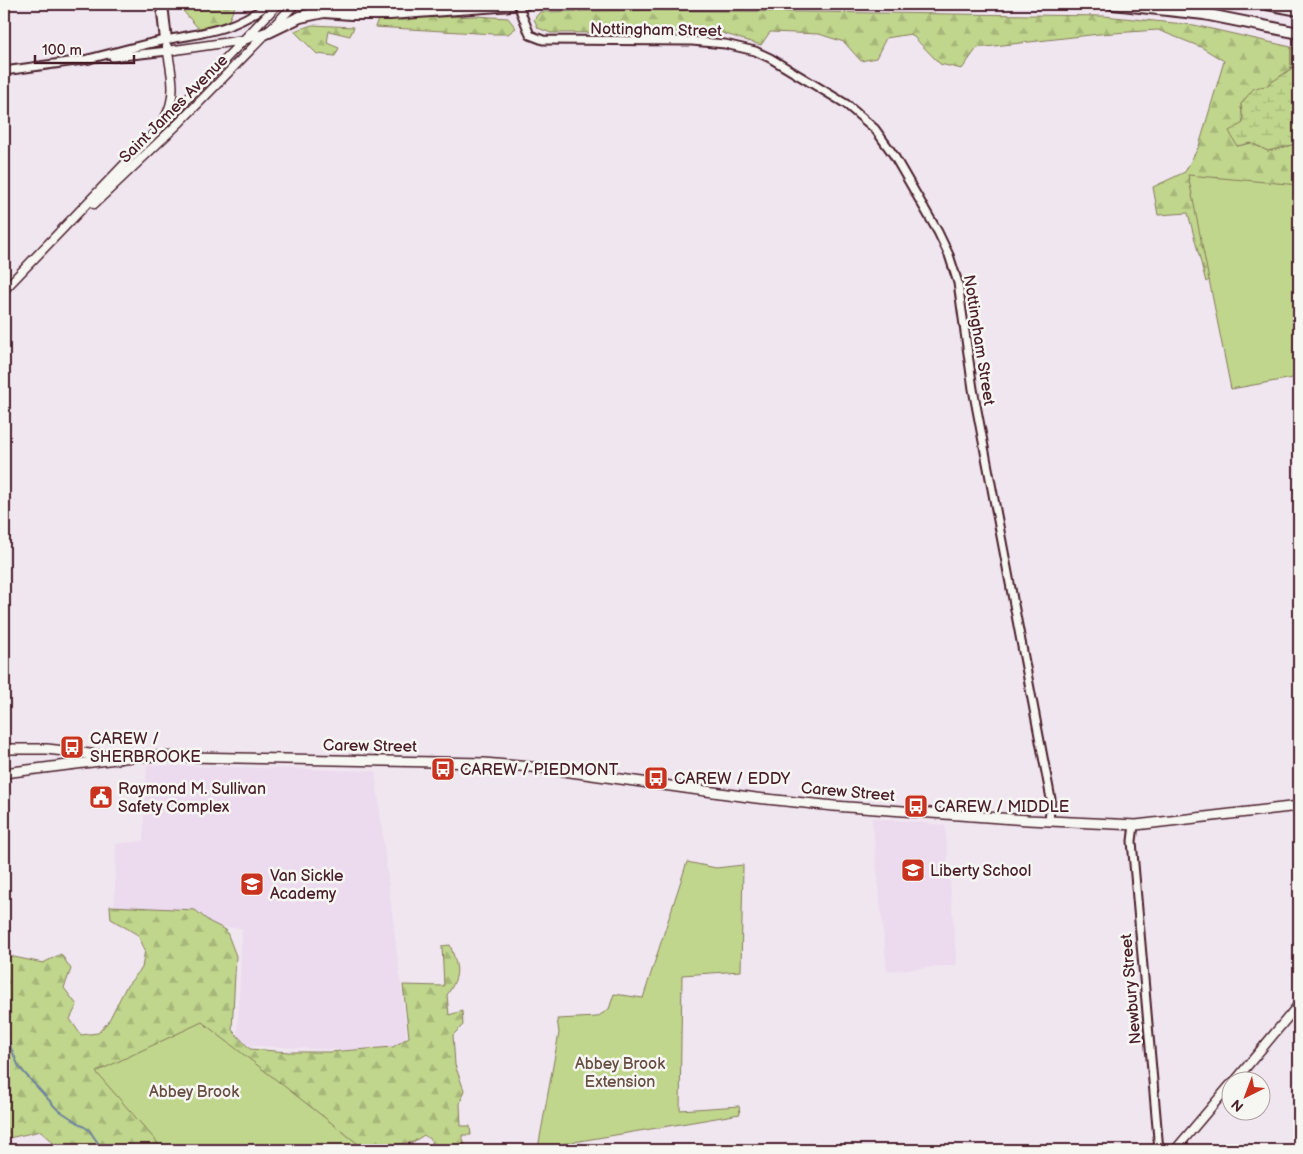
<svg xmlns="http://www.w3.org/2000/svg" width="1303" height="1154" font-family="'Balsamiq Sans',sans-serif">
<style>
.built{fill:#ecdaee}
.forest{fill:url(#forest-firs);stroke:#857a5c}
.wetland{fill:url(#wetland-marsh);stroke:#857a5c}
.park{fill:#c0d68c;stroke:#857a5c}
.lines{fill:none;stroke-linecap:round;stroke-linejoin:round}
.stream{stroke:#70849e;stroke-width:2}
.tertiary-casing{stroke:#4a1f2b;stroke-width:11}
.secondary-casing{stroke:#4a1f2b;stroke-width:11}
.primary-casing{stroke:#4a1f2b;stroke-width:12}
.motorway-casing{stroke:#4a1f2b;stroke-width:14}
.tertiary{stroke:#f6f6f2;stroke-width:7}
.secondary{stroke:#f6f6f2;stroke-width:8}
.primary{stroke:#f6f6f2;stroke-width:9}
.motorway{stroke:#f6f6f2;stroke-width:10}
.tertiary-bridge-casing{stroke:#4a1f2b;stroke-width:11;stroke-linecap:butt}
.tertiary-bridge{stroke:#f6f6f2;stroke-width:7}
.labels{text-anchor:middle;stroke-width:5;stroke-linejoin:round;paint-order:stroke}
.street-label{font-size:16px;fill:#4a1f2b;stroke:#f6f6f2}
.poi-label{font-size:16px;fill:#4a1f2b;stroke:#f6f6f2;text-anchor:start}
.park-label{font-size:16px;fill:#684d43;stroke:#f6f6f2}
</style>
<defs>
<pattern id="forest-firs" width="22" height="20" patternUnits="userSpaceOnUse" patternTransform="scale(1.25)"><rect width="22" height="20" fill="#c0d68c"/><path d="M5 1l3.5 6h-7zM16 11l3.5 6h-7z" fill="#a6b779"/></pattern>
<pattern id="wetland-marsh" width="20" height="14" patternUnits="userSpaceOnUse" patternTransform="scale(1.25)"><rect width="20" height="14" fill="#c0d68c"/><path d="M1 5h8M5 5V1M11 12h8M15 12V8" fill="none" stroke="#a6b779"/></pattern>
</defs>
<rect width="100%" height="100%" fill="#f0e6f0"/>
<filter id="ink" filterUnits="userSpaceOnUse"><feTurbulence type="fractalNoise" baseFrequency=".02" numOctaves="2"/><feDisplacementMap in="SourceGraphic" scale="10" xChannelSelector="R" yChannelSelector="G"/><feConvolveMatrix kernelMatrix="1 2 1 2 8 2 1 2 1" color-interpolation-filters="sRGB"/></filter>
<g filter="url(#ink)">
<g class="built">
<polygon points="147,765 375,771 409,1053 237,1045 242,928 114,924 116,844 143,841"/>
<polygon points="872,818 945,825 957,965 887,971"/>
</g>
<g class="forest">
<polygon points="177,4 236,4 227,24 199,29"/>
<polygon points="652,10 1104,16 1194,25 1291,47 1291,69 1241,104 1243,123 1237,146 1251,143 1268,151 1299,143 1299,288 1217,275 1206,282 1188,213 1158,215 1153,187 1185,172 1199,146 1224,61 1201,47 1158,30 1099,34 977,48 962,69 940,64 911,34 886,38 876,58 861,61 844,42 819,34 770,32 761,45 719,32 551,33 538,28 534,19 540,12"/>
<polygon points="475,16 508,18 516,28 508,34 494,34 375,27 378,19"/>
<polygon points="312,25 354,27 350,36 329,31 327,43 339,48 335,56 317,54 294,31"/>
<path d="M110 906 195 910 210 922 226 930 236 956 232 1030 250 1049 288 1052H329L393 1047 409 1037 403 985 444 986 442 946 450 945C458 968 461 974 447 995L449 1015 462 1011 463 1025 453 1035 455 1065 464 1090 460 1104 461 1126H470L471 1135H462L466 1150H432V1141L424 1135 413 1142 375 1148 374 1150H54L52 1141 41 1131 4 1139V955L43 963 61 954 71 969 64 988 77 1005 70 1019 81 1035 98 1033 108 1022 126 987 142 968 145 950 138 935 111 919Z"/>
</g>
<polygon class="wetland" points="1291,47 1299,50 1299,143 1268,151 1251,143 1237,146 1229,131 1243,123 1241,104 1254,88 1266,86 1291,69"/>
<g class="park">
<polygon points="1188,175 1299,185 1299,340 1293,378 1231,389"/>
<polygon points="687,862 716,868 743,865 741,971 682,975 680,1110 739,1106 740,1114 538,1148 559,1033 557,1019 597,1017 609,1009 614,994 643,998"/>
<polygon points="202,1022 366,1150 164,1150 96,1072"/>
</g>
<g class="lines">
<polyline class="stream" points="4,1032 19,1067 57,1109 89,1130 103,1150"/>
<g class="tertiary-casing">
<g id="tertiary">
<polyline points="521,12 530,35 543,40 692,41 725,44 755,51 770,58 846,104 875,129 893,154 938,232 949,255 958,283 973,389 1051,799 1049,821"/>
<polyline points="113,57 168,51"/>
<path d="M88 59C114 53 140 45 166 40 207 32 233 30 269 4"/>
<polyline points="4,71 90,59"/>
<polyline points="1134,825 1132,841 1159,1150"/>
</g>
</g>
<g class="secondary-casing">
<g id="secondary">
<polyline points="168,51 244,40 266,32"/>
<path d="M165 118C178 95 171 72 167 47"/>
<polyline points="94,204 180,122 295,4"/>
<polyline points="4,290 278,4"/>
<polyline points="1234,1082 1299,1004"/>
<polyline points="1175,1150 1230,1085"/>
</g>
</g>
<g class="primary-casing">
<g id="primary">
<polyline points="4,749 47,749 107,756"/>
<polyline points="4,773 140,756 484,763 542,768 756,798 834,806 1028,820 1136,825 1299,806"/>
</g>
</g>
<g class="motorway-casing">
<g id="motorway">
<polyline points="162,4 166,40"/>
<polyline points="307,4 324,12 351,14 390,14 525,4"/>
<polyline points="1113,4 1204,14 1299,33"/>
<polyline points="1267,4 1299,10"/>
<polyline points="269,32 300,17 324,12"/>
</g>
</g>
<use href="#tertiary" class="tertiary"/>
<use href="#secondary" class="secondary"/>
<use href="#primary" class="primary"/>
<use href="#motorway" class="motorway"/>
<g class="tertiary-bridge-casing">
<polyline id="tertiary-bridge" points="518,4 521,12"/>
</g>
<use href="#tertiary-bridge" class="tertiary-bridge"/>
</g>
</g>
<defs>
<g id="bus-square" transform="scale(1.25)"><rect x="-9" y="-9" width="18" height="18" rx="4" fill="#c8321e" stroke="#f6f6f2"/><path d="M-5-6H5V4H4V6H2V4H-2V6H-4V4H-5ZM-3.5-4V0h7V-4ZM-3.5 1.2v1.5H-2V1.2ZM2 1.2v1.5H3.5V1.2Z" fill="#fff"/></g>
<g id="civic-square" transform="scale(1.25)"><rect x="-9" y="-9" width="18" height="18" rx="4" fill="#c8321e" stroke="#f6f6f2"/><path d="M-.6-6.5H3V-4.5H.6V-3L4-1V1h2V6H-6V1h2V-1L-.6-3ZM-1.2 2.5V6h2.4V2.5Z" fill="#fff"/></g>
<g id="school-square" transform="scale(1.25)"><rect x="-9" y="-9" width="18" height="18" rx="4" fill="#c8321e" stroke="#f6f6f2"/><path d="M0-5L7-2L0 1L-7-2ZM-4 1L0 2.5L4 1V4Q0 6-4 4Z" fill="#fff"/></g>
</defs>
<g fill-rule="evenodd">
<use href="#bus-square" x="72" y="747"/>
<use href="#bus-square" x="443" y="769"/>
<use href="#bus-square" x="656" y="778"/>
<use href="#civic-square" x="101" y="797"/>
<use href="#bus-square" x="916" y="806"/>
<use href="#school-square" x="913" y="870"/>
<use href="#school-square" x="252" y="884"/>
</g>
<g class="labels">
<g class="street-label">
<text transform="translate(656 29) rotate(1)" y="6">Nottingham Street</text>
<text transform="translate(173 108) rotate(-45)" y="6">Saint James Avenue</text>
<text transform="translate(980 340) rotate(81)" y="6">Nottingham Street</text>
<text transform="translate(370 745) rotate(1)" y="6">Carew Street</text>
<text transform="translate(848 791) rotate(5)" y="6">Carew Street</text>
<text transform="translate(1130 989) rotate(-95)" y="6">Newbury Street</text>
</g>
<g class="poi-label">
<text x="90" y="744">CAREW /<tspan x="90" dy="18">SHERBROOKE</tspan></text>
<text x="460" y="775">CAREW / PIEDMONT</text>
<text x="674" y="784">CAREW / EDDY</text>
<text x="118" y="794">Raymond M. Sullivan<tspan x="118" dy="18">Safety Complex</tspan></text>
<text x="934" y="812">CAREW / MIDDLE</text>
<text x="930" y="876">Liberty School</text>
<text x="270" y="881">Van Sickle<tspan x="270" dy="18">Academy</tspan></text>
</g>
<g class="park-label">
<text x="620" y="1069">Abbey Brook<tspan x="620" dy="18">Extension</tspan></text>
<text x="194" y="1097">Abbey Brook</text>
</g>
</g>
<rect width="1303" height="1154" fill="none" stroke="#f6f6f2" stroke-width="20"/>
<rect x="10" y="10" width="1283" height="1134" fill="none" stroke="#4a1f2b" stroke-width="2" filter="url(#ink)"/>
<g transform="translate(1246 1096) rotate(222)"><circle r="24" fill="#f6f6f2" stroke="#b1a0a2"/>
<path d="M0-4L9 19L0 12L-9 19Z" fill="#c8321e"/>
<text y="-8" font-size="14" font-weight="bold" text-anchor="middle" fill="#4a1f2b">N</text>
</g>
<path d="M35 55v8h99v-8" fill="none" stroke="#4a1f2b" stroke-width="2.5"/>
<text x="42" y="55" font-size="15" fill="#4a1f2b" stroke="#f6f6f2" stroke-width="4" paint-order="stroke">100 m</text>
</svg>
